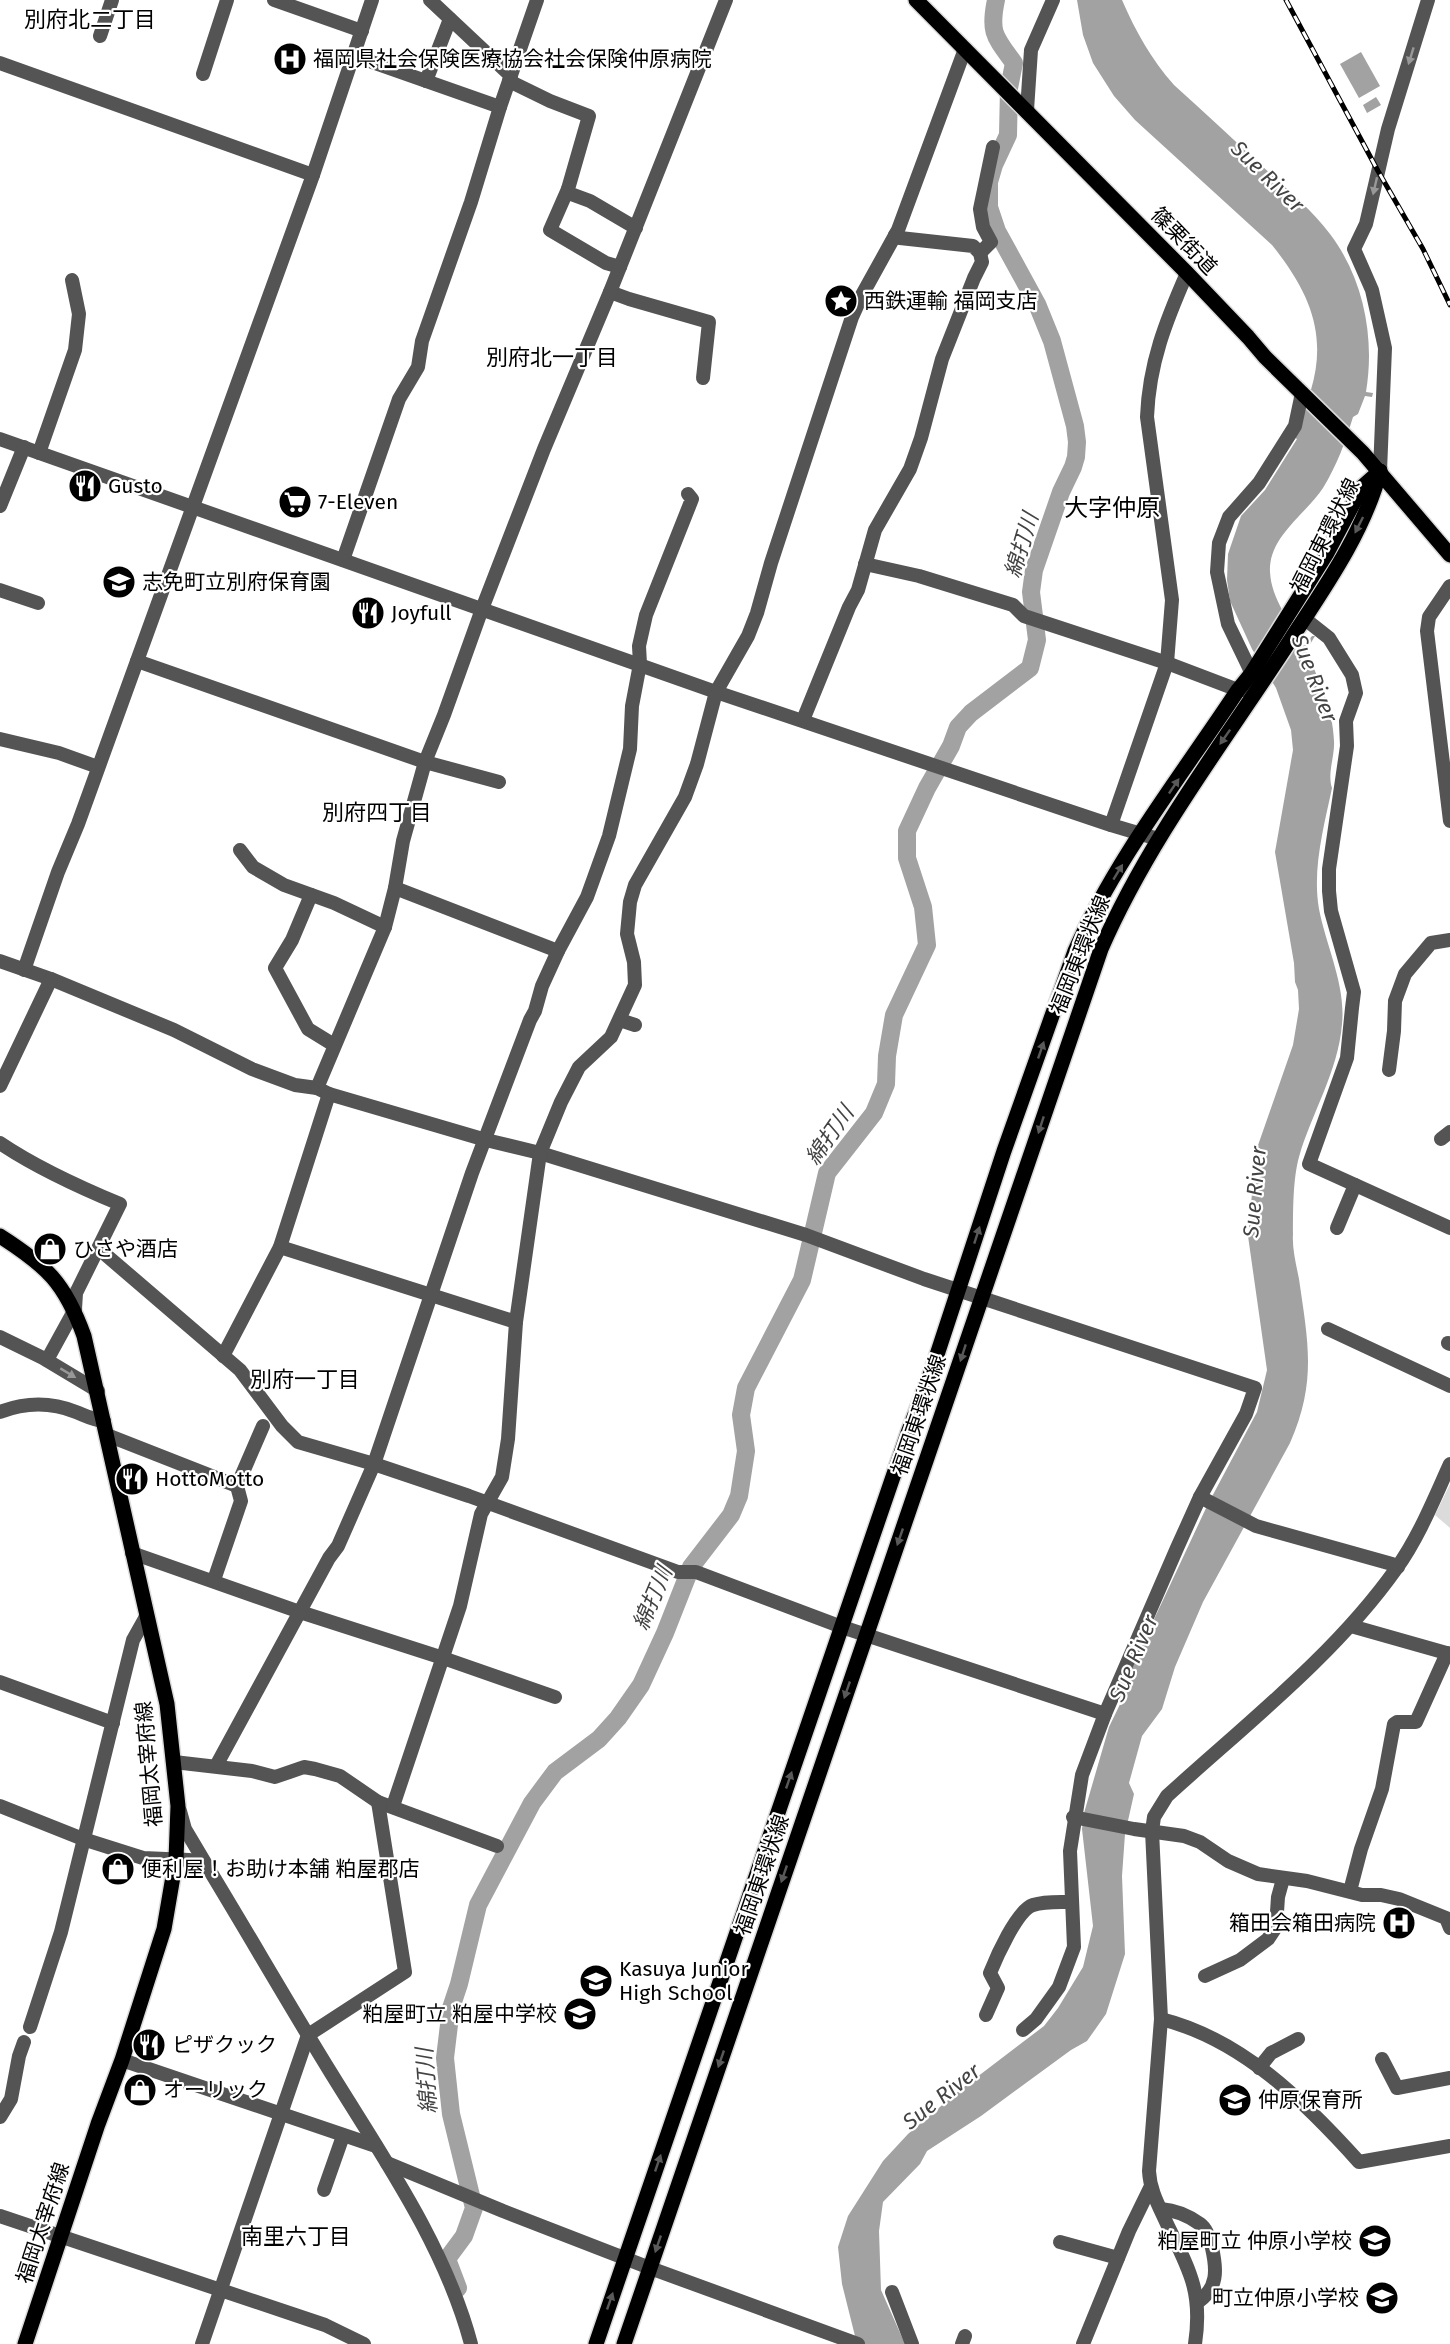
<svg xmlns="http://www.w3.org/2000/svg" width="1450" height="2344" font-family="'Fira Sans','Noto Sans JP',sans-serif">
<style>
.green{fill:#dbdbdb}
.water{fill:#a2a2a2}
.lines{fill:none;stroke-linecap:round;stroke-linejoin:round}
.river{stroke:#a2a2a2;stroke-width:18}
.major-casing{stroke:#dbdbdb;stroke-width:18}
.minor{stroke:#545454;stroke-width:14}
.major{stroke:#000;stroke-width:15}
.rail-casing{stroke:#000;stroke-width:5}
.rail{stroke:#fff;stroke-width:3;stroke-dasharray:9;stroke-linecap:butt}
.oneway{fill:#989898}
.oneway2{fill:#595959}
.labels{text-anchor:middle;stroke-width:4.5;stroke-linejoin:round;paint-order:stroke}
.poi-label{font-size:21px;fill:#000;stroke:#fff;text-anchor:start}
.street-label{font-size:21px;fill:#000;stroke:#fff}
.neighbourhood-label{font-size:22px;fill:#000;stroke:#fff}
.water-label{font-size:22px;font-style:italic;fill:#434343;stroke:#fff}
.quarter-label{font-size:24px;fill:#000;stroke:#fff}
</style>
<rect width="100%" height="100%" fill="#fff"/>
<polygon class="green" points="1450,1484 1450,1528 1435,1515"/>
<g class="water">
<path d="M1077 0H1122C1136 32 1151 59 1174 85 1204 112 1233 139 1262 166 1285 187 1311 209 1330 234 1364 279 1375 338 1366 392L1373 393 1372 397 1365 396 1358 414 1353 417C1345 443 1337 465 1323 488 1306 514 1268 537 1270 572 1271 598 1291 624 1304 646L1312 636H1315L1306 651C1319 680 1333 709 1334 741 1335 756 1327 773 1332 788 1324 826 1312 869 1319 909 1326 946 1346 985 1342 1024 1338 1072 1312 1112 1299 1157 1293 1178 1293 1211 1293 1234 1292 1248 1296 1264 1299 1279 1308 1342 1317 1382 1290 1443L1203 1602 1175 1667 1162 1709 1142 1736 1129 1783 1134 1794 1125 1834 1122 1876 1125 1954 1106 2014 1087 2041 1071 2050 981 2116 927 2151 920 2164 883 2202 879 2231 881 2290 905 2344H857L842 2284 838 2247 848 2216 883 2161 908 2134 960 2090 1044 2026 1058 2008 1083 1967 1093 1926 1082 1829 1084 1813 1109 1727 1124 1696 1135 1660 1207 1506 1257 1412 1267 1370 1248 1236 1256 1151 1293 1045 1299 1009 1298 990 1295 982 1294 963 1275 852 1293 750 1291 730 1276 688 1252 649 1230 601 1227 580 1228 554 1241 516 1265 490 1297 439 1292 436C1331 360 1325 311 1272 245L1135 120 1114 96 1093 63 1083 35Z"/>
<polygon points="1361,52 1380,86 1359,98 1340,64"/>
<polygon points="1376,97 1381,105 1367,113 1363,105"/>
</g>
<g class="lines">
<path class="river" d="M458 2288 447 2259 464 2236 474 2208 451 2114 445 2058 451 2008 459 1984 478 1905 532 1803 555 1772 599 1739 618 1718 641 1685 665 1633 691 1567 731 1515 739 1496 746 1451 741 1415 746 1388 802 1280 827 1173 874 1113 886 1084 887 1056 894 1015 927 945 923 907 907 858V831L927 788 951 746 958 727 971 713 1030 668 1037 640 1031 592 1034 570 1061 492 1073 467 1076 457 1077 442 1075 426 1052 341 1037 304 997 231 989 207V182L994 165 1008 135 1009 88 1014 63C995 37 989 33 996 0"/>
<g class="major-casing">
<g id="major">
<polyline points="916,0 1187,273 1248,337 1265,357 1363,453 1450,555"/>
<path d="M0 1236C47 1266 65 1283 84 1336L167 1704 178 1806 176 1859 164 1929 122 2060 98 2124 25 2344"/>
<path d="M596 2344 908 1433 932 1370 1004 1151 1075 951C1116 858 1182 775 1238 690L1251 674 1327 553 1362 487 1380 471"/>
<path d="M624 2344 1101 949C1150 837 1225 741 1291 639 1325 587 1364 532 1380 471"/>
</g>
</g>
<g class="minor">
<polyline points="274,0 362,31"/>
<polyline points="430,0 511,76"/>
<polyline points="100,36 112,0"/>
<polyline points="352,55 500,107"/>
<polyline points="0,63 313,175"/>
<polyline points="203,74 227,0"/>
<polyline points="426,81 450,19"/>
<polyline points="509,81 550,101 589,116 568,189 571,194 590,201 636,228"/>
<polyline points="1027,110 1031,50 1053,0"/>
<polyline points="568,189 550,230 606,263 620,267"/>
<polyline points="980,253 991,242 983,227 980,209 993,147"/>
<polyline points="610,292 629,299 709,322 703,378"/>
<polyline points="0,439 716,692 1111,825 1158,839"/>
<polyline points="39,453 75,350 79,314 72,280"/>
<polyline points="1380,471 1385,348 1372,290 1354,249 1366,224 1388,129 1428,0"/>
<polyline points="0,506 24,447"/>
<polyline points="343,560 399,399 418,367 422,341 471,202 500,107 537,0"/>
<polyline points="865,564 919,576 1013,605 1024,616 1167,663 1238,690 1247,690"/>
<polyline points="1450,586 1429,617 1427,631 1450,821"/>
<polyline points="0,590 38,603"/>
<polyline points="1305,619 1329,638 1352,675 1356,693 1346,721 1347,746 1329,869 1329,891 1331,911 1354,992 1352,1008 1347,1058 1309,1164 1450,1228"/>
<polyline points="137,661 425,762 499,782"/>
<polyline points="1255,680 1228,624 1217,572 1219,543 1229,517 1259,483 1295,426 1302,393"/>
<polyline points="803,720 849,607 858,590 875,530 910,469 921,438 942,359 974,278 982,262 980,253 973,246 900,238 895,235"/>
<polyline points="0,739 59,753 98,767"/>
<path d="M1111 825 1167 663 1172 600 1147 417C1149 363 1166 321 1187 273"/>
<polyline points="240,850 253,867 284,885 334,903 385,927"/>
<polyline points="395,888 558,951"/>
<polyline points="311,895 292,940 275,968 308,1029 334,1045"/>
<polyline points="0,961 51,979 174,1030 252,1069 295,1085 317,1088 329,1094 486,1140 540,1153 806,1235 924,1279 1255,1388 1246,1414 1200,1497 1177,1548 1105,1714 1082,1775 1070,1851 1074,1947 1059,1987 1036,2019 1023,2030"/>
<polyline points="24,970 58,872 78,824 313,175 372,0"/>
<polyline points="620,1020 635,1025"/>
<polyline points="1389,1070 1394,1031 1395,1001 1405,974 1431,943 1450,940"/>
<polyline points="0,1086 51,979"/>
<polyline points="317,1088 385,927 395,888 403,841 425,762 444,715 482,609 544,449 610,292 726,0"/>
<polyline points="1441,1139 1450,1132"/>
<path d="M0 1143C37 1168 79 1187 120 1204L76 1293 75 1309 47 1360"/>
<polyline points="1337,1228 1355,1185"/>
<polyline points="280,1247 516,1322"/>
<polyline points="99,1249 240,1370 282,1426 298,1442 374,1464 469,1496 678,1572 696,1572 842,1627 1105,1714"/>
<polyline points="1328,1329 1450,1386"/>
<polyline points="0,1337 43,1358 98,1391"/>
<polyline points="1448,1343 1450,1344"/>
<polyline points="223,1356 280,1247 329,1094"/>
<path d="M0 1412C26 1402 51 1402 76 1412 86 1416 93 1420 104 1421"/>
<polyline points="107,1435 237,1486"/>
<polyline points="1200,1497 1256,1526 1392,1564 1398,1567"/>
<polyline points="132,1553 300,1612 443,1658 555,1697"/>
<polyline points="214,1580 241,1501 237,1486 263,1426"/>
<polyline points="1351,1626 1450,1654"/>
<polyline points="0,1682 113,1723"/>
<polyline points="174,1762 252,1771 275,1777 304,1767 315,1769 340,1776 378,1802 497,1846"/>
<polyline points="216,1766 329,1558 338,1546 374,1464 472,1173 530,1020 535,1011 542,986 558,951 587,897 609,836 630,749 632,706 640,664 639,646 646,615 692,499 688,494"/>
<polyline points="0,1806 83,1839 143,1858 189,1860 207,1866"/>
<polyline points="393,1806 460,1606 481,1514 502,1477 508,1439 516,1322 540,1153 561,1102 579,1067 611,1037 635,985 634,962 627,934 630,902 635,885 685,797 697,764 716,692 748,636 757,613 771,563 852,317 862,295 898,230 965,49"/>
<path d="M180 1811 185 1829 207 1866C249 1935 289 2005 331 2073 384 2159 445 2246 471 2344"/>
<polyline points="1073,1817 1134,1829 1184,1836 1200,1842 1228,1861 1258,1874 1307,1881 1362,1895 1381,1895 1399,1899 1446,1918 1450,1928"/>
<polyline points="1350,1891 1361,1849 1382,1789 1394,1724 1397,1722 1416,1722 1447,1653"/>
<polyline points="1205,1976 1240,1960 1268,1939 1276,1927 1278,1897 1283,1879"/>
<path d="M986 2015 998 1988 990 1973C996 1958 1017 1910 1033 1905 1045 1901 1059 1902 1071 1902"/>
<path d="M1161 2019C1242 2039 1305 2102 1359 2162L1450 2146"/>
<polyline points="30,2027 61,1932 133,1640 147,1615"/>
<polyline points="1382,2059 1397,2088 1450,2078"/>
<polyline points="122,2060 376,2146"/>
<polyline points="1259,2068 1271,2053 1298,2039"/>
<polyline points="0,2117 11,2099 19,2056 24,2042"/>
<polyline points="387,2163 503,2211 650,2268 858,2344"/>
<polyline points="324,2190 343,2136"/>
<path d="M1161 2209C1174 2210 1189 2216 1200 2224 1207 2229 1210 2239 1212 2248 1217 2270 1218 2288 1198 2302"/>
<polyline points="0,2216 325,2325 364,2344"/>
<polyline points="1060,2242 1118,2258"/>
<polyline points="892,2292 912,2344"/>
<polyline points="202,2344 308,2035 405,1972 378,1802"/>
<polyline points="962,2344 965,2336"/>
<polyline points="1083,2344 1129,2231 1150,2188"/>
<path d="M1195 2344C1203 2292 1189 2269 1167 2224 1159 2206 1150 2191 1149 2171L1161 2019 1152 1831 1154 1817 1167 1796C1245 1725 1335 1655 1396 1569 1419 1537 1434 1499 1450 1464"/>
</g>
<use href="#major" class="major"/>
<g class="rail-casing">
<polyline id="rail" points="1286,0 1378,171 1423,249 1450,305"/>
</g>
<use href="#rail" class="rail"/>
</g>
<defs><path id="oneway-solid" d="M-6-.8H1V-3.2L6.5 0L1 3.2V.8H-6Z" transform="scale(1.5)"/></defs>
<g class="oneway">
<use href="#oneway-solid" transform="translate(1411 56) rotate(107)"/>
<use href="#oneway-solid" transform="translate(1375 186) rotate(103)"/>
<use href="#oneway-solid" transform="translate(68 1373) rotate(31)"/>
</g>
<g class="oneway2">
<use href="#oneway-solid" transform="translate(1359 525) rotate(117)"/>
<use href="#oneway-solid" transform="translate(1225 737) rotate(125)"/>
<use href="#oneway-solid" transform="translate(1174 786) rotate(-56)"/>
<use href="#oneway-solid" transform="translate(1118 872) rotate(-59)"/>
<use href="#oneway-solid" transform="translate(1041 1050) rotate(-71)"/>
<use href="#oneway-solid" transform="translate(1041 1125) rotate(108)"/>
<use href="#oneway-solid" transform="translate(977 1235) rotate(-72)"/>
<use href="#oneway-solid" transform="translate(963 1353) rotate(108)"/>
<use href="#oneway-solid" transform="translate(900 1537) rotate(109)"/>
<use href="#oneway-solid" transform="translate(847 1690) rotate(109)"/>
<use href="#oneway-solid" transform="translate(789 1780) rotate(-71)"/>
<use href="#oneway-solid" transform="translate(784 1874) rotate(109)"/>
<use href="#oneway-solid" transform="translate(721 2059) rotate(109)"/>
<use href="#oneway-solid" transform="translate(658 2163) rotate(-71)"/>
<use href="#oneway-solid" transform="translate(658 2244) rotate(109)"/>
<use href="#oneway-solid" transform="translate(610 2301) rotate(-71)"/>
</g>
<defs>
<g id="hospital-disc" transform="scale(1.725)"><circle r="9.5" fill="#000" stroke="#fff"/><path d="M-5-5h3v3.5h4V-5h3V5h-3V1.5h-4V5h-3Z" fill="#fff"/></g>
<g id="sight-disc" transform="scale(1.725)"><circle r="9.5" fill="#000" stroke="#fff"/><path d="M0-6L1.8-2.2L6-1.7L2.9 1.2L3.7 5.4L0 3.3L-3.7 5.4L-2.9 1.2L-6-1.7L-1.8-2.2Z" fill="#fff"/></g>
<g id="restaurant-disc" transform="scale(1.725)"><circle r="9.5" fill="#000" stroke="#fff"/><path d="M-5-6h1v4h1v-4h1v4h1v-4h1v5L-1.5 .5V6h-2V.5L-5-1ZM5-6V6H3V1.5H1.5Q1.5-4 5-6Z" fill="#fff"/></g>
<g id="supermarket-disc" transform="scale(1.725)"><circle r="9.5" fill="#000" stroke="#fff"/><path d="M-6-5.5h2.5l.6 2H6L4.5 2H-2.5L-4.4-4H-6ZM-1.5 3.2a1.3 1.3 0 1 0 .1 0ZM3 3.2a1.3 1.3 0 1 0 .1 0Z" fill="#fff"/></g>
<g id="school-disc" transform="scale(1.725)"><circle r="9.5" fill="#000" stroke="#fff"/><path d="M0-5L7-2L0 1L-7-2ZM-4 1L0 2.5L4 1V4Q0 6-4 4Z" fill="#fff"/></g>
<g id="shop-disc" transform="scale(1.725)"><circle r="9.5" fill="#000" stroke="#fff"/><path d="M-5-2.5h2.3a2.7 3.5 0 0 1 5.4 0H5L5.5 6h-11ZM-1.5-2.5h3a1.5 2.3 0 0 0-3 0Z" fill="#fff"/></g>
</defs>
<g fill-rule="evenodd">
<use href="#hospital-disc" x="290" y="59"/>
<use href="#sight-disc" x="841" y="301"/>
<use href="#restaurant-disc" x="85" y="486"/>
<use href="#supermarket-disc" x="295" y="502"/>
<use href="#school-disc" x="119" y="582"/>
<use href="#restaurant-disc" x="368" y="613"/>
<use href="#shop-disc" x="50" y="1249"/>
<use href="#restaurant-disc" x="132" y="1479"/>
<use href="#shop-disc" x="118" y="1869"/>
<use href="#hospital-disc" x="1399" y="1923"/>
<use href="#school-disc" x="596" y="1981"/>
<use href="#school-disc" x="580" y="2014"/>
<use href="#restaurant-disc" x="149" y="2045"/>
<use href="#shop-disc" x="140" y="2090"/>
<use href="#school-disc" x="1235" y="2100"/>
<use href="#school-disc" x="1375" y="2241"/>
<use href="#school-disc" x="1382" y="2298"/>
</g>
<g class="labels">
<g class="poi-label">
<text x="313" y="66">福岡県社会保険医療協会社会保険仲原病院</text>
<text x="864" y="308">西鉄運輸 福岡支店</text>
<text x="108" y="493">Gusto</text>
<text x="318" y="509">7-Eleven</text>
<text x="142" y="589">志免町立別府保育園</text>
<text x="391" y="620">Joyfull</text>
<text x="73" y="1256">ひさや酒店</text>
<text x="155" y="1486">HottoMotto</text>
<text x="141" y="1876">便利屋！お助け本舗 粕屋郡店</text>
<text x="1376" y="1930" text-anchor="end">箱田会箱田病院</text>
<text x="619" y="1976">Kasuya Junior<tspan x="619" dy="24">High School</tspan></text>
<text x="557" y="2021" text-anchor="end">粕屋町立 粕屋中学校</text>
<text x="172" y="2052">ピザクック</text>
<text x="163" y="2097">オーリック</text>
<text x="1258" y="2107">仲原保育所</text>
<text x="1352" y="2248" text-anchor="end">粕屋町立 仲原小学校</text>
<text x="1359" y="2305" text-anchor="end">町立仲原小学校</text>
</g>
<g class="street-label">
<text transform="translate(1184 241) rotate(46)" y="7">篠栗街道</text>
<text transform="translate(1325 536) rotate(-63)" y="7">福岡東環状線</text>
<text transform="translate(1080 955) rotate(-68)" y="7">福岡東環状線</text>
<text transform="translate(919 1415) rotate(-71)" y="7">福岡東環状線</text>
<text transform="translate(149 1764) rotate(-95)" y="7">福岡太宰府線</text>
<text transform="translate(762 1875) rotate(-71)" y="7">福岡東環状線</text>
<text transform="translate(43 2223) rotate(-72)" y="7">福岡太宰府線</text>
</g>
<g class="neighbourhood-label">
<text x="90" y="27">別府北二丁目</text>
<text x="552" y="365">別府北一丁目</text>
<text x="377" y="820">別府四丁目</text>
<text x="305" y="1387">別府一丁目</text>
<text x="296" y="2244">南里六丁目</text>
</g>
<g class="water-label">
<text transform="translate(1268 176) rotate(44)" y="8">Sue River</text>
<text transform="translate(1021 545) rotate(-73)" y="8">綿打川</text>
<text transform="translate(1315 678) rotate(69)" y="8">Sue River</text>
<text transform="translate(829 1135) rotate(-55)" y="8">綿打川</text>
<text transform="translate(1254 1192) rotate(-85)" y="8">Sue River</text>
<text transform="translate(652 1598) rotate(-67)" y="8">綿打川</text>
<text transform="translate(1133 1658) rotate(-67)" y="8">Sue River</text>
<text transform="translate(426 2081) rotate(-94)" y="8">綿打川</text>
<text transform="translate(941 2096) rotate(-38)" y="8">Sue River</text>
</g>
<g class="quarter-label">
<text x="1112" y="516">大字仲原</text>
</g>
</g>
</svg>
